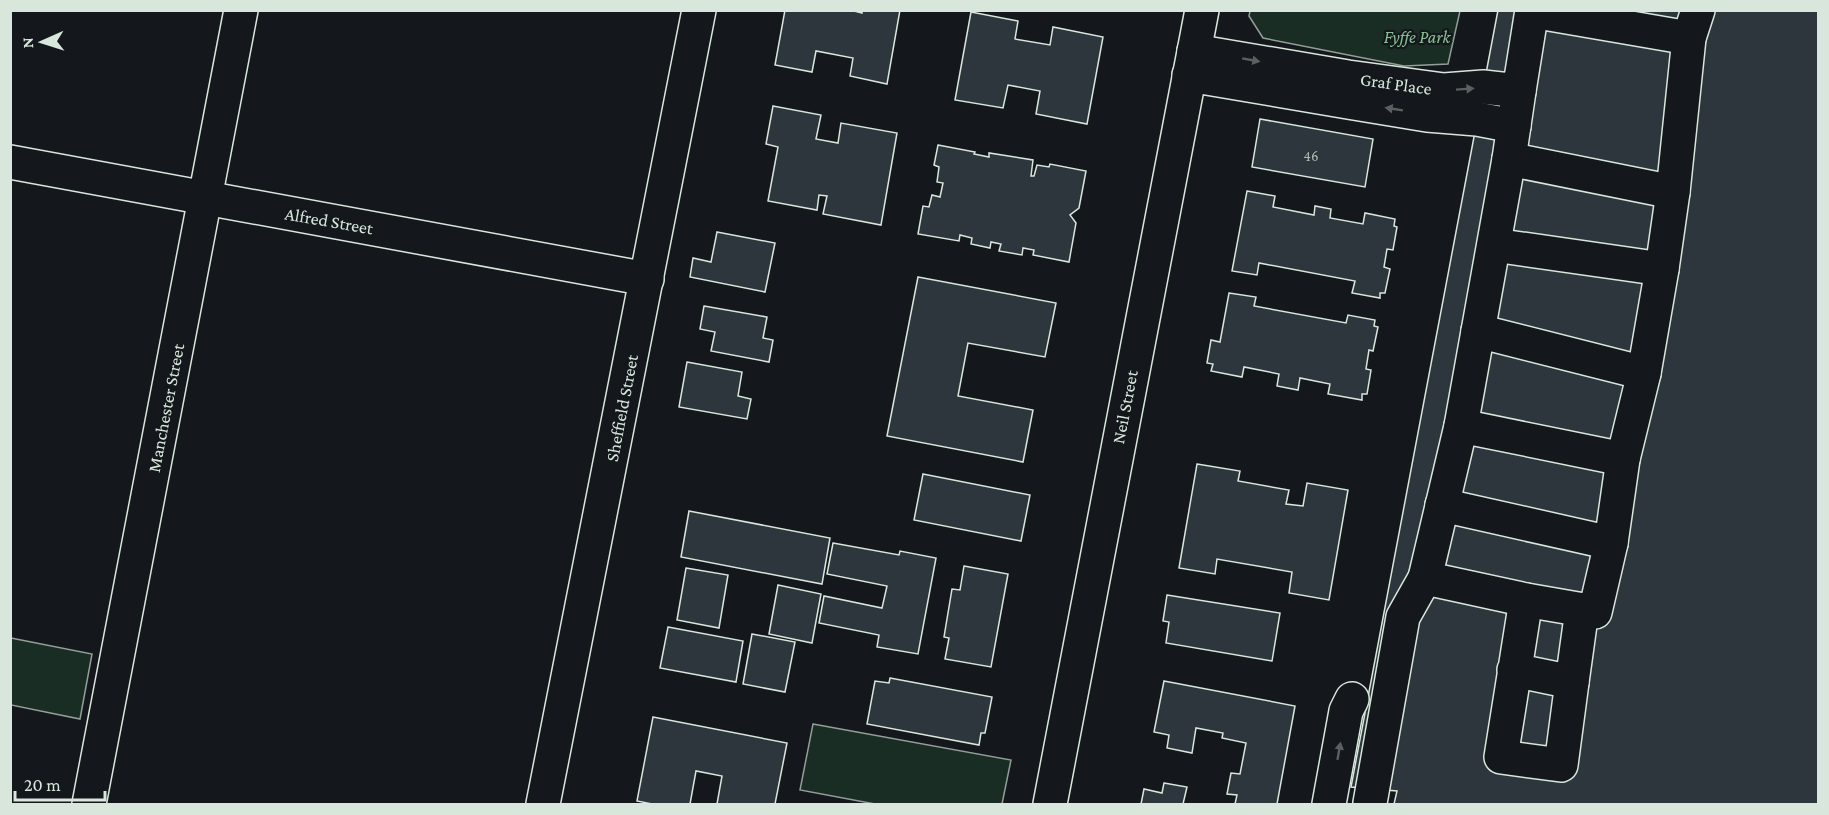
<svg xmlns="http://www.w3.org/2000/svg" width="1829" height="815" font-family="'Crimson Pro',serif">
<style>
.green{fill:#1a2d24;stroke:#939e99;stroke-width:1.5}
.building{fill:#2c363c;stroke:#d8e6dc;stroke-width:1.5}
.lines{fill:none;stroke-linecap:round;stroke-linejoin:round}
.minor-casing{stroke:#d8e6dc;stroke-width:36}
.major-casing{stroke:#d8e6dc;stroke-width:36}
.minor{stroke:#14181c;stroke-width:33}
.major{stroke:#14181c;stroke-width:33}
.oneway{fill:#59605f}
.labels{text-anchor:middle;stroke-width:4.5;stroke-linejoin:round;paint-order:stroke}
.number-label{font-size:15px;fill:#adbab4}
.park-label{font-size:18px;font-style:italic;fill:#8ac095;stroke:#14181c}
.street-label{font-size:18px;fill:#d8e6dc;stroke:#14181c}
</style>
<rect width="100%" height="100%" fill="#14181c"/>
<g class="green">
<polygon points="1250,11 1250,10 1460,11 1448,64 1404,66 1263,38 1249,16"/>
<polygon points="11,638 92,654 80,719 11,705"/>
<polygon points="813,724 1011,760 1002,804 875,804 800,790"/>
</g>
<g class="building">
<polygon points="785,10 850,10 862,13 862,10 900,10 887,84 850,76 853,58 816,51 812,72 775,65"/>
<polygon points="1498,10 1818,10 1818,804 1394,804 1397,791 1351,787"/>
<polygon points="971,12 1018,21 1015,39 1050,45 1053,27 1103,37 1087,124 1036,114 1040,91 1008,85 1003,108 955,100"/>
<polygon points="773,106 821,115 816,139 838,143 841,123 897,133 881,225 823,214 827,196 819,195 817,210 768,201 778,147 766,144"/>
<polygon points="1260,119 1373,139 1365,187 1252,167"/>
<polygon points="938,145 975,152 974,154 989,157 989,153 1033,160 1031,176 1034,176 1037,165 1049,167 1050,164 1086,171 1079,208 1070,215 1076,223 1069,262 1033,255 1034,250 1023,248 1022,255 999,251 1001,244 991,242 990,248 971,244 972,238 960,235 959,241 918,234 923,206 929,207 932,195 940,197 943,183 937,182 939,167 934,165"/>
<polygon points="1247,191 1275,196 1273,207 1314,215 1315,206 1331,209 1330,218 1363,224 1365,213 1395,219 1394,226 1397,227 1393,250 1387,249 1384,267 1390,269 1385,293 1380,293 1380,298 1352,293 1355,281 1259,263 1257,275 1232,271"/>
<polygon points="717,232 775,243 765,292 690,277 693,258 711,262"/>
<polygon points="918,277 1056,303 1045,357 968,343 958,396 1033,410 1023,462 887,436"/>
<polygon points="1229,293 1256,297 1254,306 1346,323 1348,315 1375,320 1374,326 1378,327 1373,351 1369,350 1366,369 1371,370 1367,394 1362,394 1362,400 1328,394 1330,384 1300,378 1298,390 1277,386 1279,374 1244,367 1242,377 1211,371 1213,364 1207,363 1211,340 1220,342"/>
<polygon points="704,306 767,317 763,338 773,340 769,362 711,351 715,332 700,329"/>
<polygon points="687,362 742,372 738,396 751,399 747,419 679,407"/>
<polygon points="1197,464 1240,471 1238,481 1289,490 1286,504 1303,506 1307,483 1348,490 1329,600 1289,593 1292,572 1217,559 1215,574 1179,568"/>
<polygon points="923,474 1030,495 1021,541 914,520"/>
<polygon points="689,511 830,538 822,584 681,557"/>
<polygon points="833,543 899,555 900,551 936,558 918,654 877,647 879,635 819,623 824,596 882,608 887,586 827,574"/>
<polygon points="964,566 1008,574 991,667 945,659 949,638 944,637 952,589 960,590"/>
<polygon points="686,568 728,575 719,628 677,620"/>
<polygon points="778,585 821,594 812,643 769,634"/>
<polygon points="1167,595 1280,613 1272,661 1166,643 1169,622 1163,621"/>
<polygon points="668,627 743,641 736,682 660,668"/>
<polygon points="752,634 795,642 785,692 743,684"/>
<polygon points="890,678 992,697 985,733 981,733 979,745 867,724 875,681 889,683"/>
<polygon points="1164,681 1295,706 1277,804 1235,804 1237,795 1227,794 1231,773 1240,774 1246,743 1222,738 1223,733 1196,728 1192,753 1167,748 1169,735 1154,732"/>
<polygon points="653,717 787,743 775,804 717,804 722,776 696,771 690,804 652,804 637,801"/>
<polygon points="1164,783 1187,787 1183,804 1141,804 1144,789 1162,793"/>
</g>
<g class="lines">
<g class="minor-casing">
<g id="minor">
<polyline points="1532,11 1689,38"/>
<polyline points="1194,51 1348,77 1444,90 1483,87 1519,91 1532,10"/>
<polyline points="1189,75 1348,102 1427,115 1477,119 1514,126"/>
<polyline points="1519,91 1509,159 1461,426 1425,578 1526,600 1595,612 1611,543 1623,459 1644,373 1662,269 1673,192 1689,38 1698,10"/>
<polyline points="1509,159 1673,192"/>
<polyline points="10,162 647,279"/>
<polyline points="1494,245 1662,269"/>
<polyline points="1478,331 1644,373"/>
<polyline points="1461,426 1623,459"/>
<polyline points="1442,505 1611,543"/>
<polyline points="1514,670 1572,682 1561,765 1501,757 1526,600"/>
<polyline points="1572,682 1582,610"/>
<polyline points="1370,803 1403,617 1425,578"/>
<polyline points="89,804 241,10"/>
<polyline points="543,804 699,10"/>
<polyline points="1329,804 1346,711 1352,699"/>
</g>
</g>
<g class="major-casing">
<polyline id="major" points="1050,804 1202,10"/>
</g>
<use href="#minor" class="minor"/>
<use href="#major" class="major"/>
</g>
<defs><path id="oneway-solid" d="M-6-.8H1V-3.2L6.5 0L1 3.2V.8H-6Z" transform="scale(1.5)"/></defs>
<g class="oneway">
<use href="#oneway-solid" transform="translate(1251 60) rotate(10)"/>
<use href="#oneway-solid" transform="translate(1465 89) rotate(-4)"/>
<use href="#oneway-solid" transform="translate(1394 109) rotate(-171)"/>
<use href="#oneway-solid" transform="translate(1339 751) rotate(-80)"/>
</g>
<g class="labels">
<g class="number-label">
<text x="1311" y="161">46</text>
</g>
<g class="park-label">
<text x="1417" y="43">Fyffe Park</text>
</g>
<g class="street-label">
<text transform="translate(1396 84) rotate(8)" y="6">Graf Place</text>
<text transform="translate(329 221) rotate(10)" y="6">Alfred Street</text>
<text transform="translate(1125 407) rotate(-79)" y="6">Neil Street</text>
<text transform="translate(166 408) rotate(-79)" y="6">Manchester Street</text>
<text transform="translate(622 408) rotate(-79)" y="6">Sheffield Street</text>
</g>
</g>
<rect width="1829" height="815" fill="none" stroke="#d8e6dc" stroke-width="24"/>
<g transform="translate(42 42) rotate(267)" stroke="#14181c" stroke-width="4.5" paint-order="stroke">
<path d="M0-4.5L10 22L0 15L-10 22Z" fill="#d8e6dc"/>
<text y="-9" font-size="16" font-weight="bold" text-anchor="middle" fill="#d8e6dc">N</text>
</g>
<path d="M15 791v9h90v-9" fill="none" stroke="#d8e6dc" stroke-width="3"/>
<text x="24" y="791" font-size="18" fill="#d8e6dc" stroke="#14181c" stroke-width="4.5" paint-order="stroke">20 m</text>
</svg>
